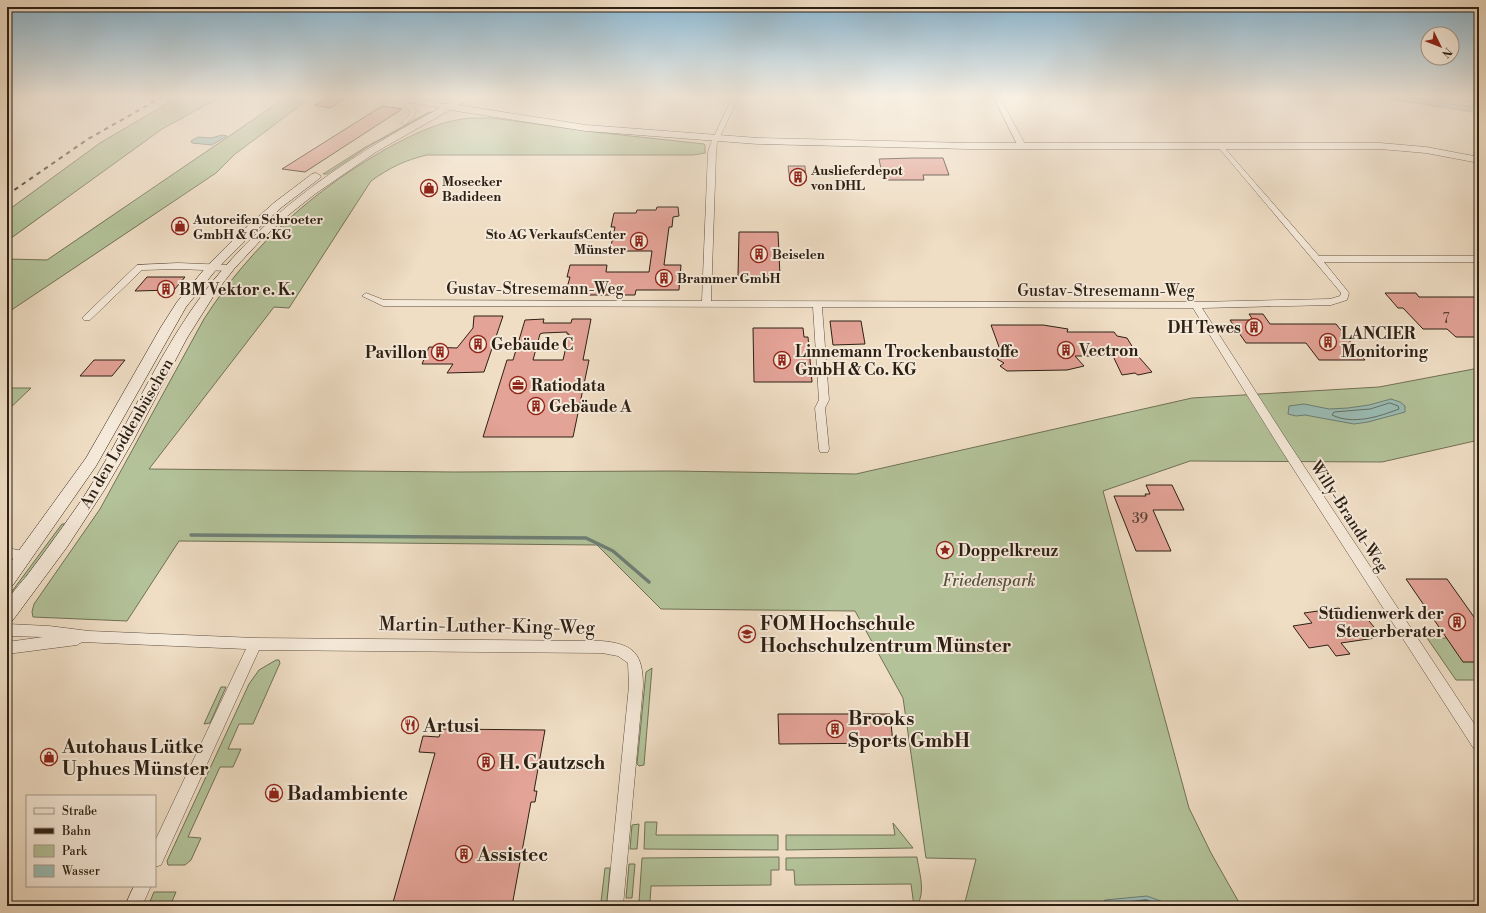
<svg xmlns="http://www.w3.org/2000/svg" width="1486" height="913" font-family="'Libre Bodoni',serif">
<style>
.green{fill:#b3c299;stroke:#707156}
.water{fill:#9abcb4;stroke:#6e7e74}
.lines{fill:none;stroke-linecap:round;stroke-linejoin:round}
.shore-far1{stroke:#646e64;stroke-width:1}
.shore{stroke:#646e64;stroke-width:1.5}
.stream{stroke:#6e7e74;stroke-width:3.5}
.building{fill:#e3a397;stroke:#2d2014;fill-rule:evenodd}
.street-casing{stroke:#5e4f40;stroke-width:1}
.secondary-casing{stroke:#2d2014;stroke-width:1}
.street{fill:#f5e9d9;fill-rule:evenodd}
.secondary{fill:#f5e9d9;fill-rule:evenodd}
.rail{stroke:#2d2014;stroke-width:2;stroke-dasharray:4.5 4.5;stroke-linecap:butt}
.labels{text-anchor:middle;stroke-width:4;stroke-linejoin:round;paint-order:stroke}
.far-poi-label{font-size:13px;font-weight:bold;fill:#2d2014;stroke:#f5e9d9;text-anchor:start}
.number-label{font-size:14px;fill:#5a4135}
.street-label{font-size:16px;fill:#2d2014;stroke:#f5e9d9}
.poi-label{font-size:16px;font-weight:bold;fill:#2d2014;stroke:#f5e9d9;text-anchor:start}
.park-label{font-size:16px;font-style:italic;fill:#55513c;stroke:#f5e9d9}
.near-poi-label{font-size:19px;font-weight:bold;fill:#2d2014;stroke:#f5e9d9;text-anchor:start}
.near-street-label{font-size:19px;fill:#2d2014;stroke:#f5e9d9}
</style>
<rect width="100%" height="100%" fill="#efddc4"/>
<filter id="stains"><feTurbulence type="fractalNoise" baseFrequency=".005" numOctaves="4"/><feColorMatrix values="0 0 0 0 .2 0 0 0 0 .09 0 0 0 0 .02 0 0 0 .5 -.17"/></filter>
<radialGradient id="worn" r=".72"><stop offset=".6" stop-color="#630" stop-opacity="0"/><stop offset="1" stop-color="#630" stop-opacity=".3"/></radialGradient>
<g class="green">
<polygon points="180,96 222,96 162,129 7,241 7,211 100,143"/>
<polygon points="288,96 313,96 235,154 216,173 7,313 7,259 47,260"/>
<polygon points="429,112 431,112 369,146 327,174 323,174 364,148"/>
<path d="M472 118H492L594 132 704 144 705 145V153L693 155H427C405 160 389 168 371 181L289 308 274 307 149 469 455 472 673 471 856 474 1192 398 1379 387 1479 368V440L1382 462 1190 461 1103 491 1189 808 1211 853 1241 906H964L976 859 926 858 903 698 855 611 661 609 597 545 179 541 127 621 33 617 32 612 34 604 100 509 204 319C252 244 318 186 395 144 421 131 443 120 472 118Z"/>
<polygon points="7,388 31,388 7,411"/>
<polygon points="62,524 66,524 7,603 7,598"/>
<polygon points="1425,635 1428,635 1432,638 1447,638 1479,662 1479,680 1456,680"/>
<polygon points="276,660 279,660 280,663 253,724 239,724 228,749 241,749 233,767 220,767 188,837 201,838 191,860 185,865 168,865 167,861 249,684 259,670"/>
<polygon points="652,668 644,765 639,766 637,764 646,672"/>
<polygon points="221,687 226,687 210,723 204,724"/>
<polygon points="645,822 657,822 656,835 778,835 778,850 644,849"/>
<polygon points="893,823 913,848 786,850 786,835 895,835"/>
<polygon points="639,824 637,849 630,849 632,825"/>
<polygon points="779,857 779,870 771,870 771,885 651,886 650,902 639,902 642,858"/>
<path d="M917 857C919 872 926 892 917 905L914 906 911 884 795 885 794 870H786V858Z"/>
<polygon points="629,864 635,864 632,898 626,898"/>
<polygon points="605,868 610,868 607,901 601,902"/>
<polygon points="154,892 176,892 170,906 148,906"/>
</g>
<g class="water">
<polygon points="1373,96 1479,96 1479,113"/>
<polygon points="222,135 227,136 212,145 192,143 191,141 198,137 211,138"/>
<polygon points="1391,399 1400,402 1405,406 1405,412 1368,422 1354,424 1305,415 1296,416 1288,414 1289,406 1304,404 1329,409 1348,408 1369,405"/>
<polygon points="1147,896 1174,906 1100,906 1105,900"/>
</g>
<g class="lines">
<g class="shore-far1">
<polyline points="1398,96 1479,108"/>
<polyline points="1428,96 1479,103"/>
<path d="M1390 403 1398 406 1399 409C1378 417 1353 425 1332 415L1334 412 1370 409Z"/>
</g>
<polyline class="shore" points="1105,906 1108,904 1146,900 1162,906"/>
<polyline class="stream" points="191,535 586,538 613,551 649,582"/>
</g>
<g class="building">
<polygon points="329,97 344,99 330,108 315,105"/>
<polygon points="382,106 402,109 305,172 282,169"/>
<polygon points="914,158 943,158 949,175 923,175 924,180 886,180 885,178 883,178 879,159"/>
<polygon points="788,166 805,166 806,181 790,181"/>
<polygon points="657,207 678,207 679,216 673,217 672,227 669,227 664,265 681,265 679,290 636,290 635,295 565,295 570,277 567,277 570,265 607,265 606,272 649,272 652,251 610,251 615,227 611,227 614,213 636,213 637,210 656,210"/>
<polygon points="739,232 778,232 780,276 738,276"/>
<polygon points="147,277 185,277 174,290 135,291"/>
<polygon points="1385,293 1416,293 1419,297 1479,297 1479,337 1456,337 1447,329 1423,329 1403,308 1398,308"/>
<polygon points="1249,314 1263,314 1270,324 1336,324 1365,360 1319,360 1306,343 1246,343 1230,320 1253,320"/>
<polygon points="474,316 503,316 484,372 447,373 453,364 422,364 429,347 457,348 473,328"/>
<path d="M544 319 543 323H571L572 319H591L583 360H589L573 437H483L507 360H513L525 320ZM567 332V334H569L563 360H533L540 334 543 333Z"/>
<polygon points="830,321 861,321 865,344 833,345"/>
<polygon points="991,325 1043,325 1068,329 1067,332 1114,332 1117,336 1127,338 1138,356 1152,372 1138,375 1135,373 1122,375 1113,356 1075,356 1084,366 1067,370 1007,371 1000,366 1004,363 997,359 1002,355"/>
<polygon points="753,328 803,328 804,337 808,337 812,382 754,382"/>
<polygon points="94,360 125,360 112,376 80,376"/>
<polygon points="1146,485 1172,485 1184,510 1153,510 1171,551 1136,551 1114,496 1146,496 1145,494 1150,494"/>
<polygon points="1406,579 1447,579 1479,624 1479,662 1463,662"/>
<polygon points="1339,608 1347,618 1365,616 1382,637 1341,643 1350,654 1336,656 1328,645 1309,648 1293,626 1312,623 1304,613"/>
<polygon points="778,714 890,714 893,743 779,744"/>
<polygon points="442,729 545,730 534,791 537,791 535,802 531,802 512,906 392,906 435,753 419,752 423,736 439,737"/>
</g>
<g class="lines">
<g class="street-casing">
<g id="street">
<path d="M380 96H394L438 103 441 105 438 107 407 102 412 105 416 111 414 117 404 125 401 123 409 115 410 111C404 101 391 100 381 97Z"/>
<polygon points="733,96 739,96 717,143 716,152 711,301 1196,302 1330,299 1340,296 1341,293 1337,288 1218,147 1218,145 1222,145 1319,256 1479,256 1479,262 1324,262 1349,293 1347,300 1331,305 1202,308 1288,442 1479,731 1479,751 1474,749 1280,448 1193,308 822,307 829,400 825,408 829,449 828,452 820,452 819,449 815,408 819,400 813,307 383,306 362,296 366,293 384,300 702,301 708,152 711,143"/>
<polygon points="993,96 999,96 1026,146 1024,147 1018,146"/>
<polygon points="178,263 229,265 233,268 229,271 178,269 142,270 90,320 84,320 82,318 137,265"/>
<polygon points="7,548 29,552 31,555 29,558 25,560 7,558"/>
<path d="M7 624 49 626 89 631 255 638 602 641C634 644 643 654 643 686L623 906H607L629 686 628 663 618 656 602 653 259 650 161 865 155 867V841L246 649 82 642 77 645 7 654V642L43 637 7 636Z"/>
<polygon points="134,886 151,886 142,906 125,906"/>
</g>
</g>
<g class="secondary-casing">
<g id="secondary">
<path d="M463 96H473L458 105 586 125 758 138 969 143H1380L1426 147 1479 157V163L1426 153 1380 149H969L758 144 586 131 450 110 376 152 315 194 286 217 259 242 234 269 216 292 187 338 133 441 105 489 67 547 13 620 7 623C7 617 5 607 7 602 9 595 23 581 28 574 47 549 65 524 83 498 122 438 150 371 190 312 252 220 343 159 440 108L435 107 434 105 435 103 448 104Z"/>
<polygon points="316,173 321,176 320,178 282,207 248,238 215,271 186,307 96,466 13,585 7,587 7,567 86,458 161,327 177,302 207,266 240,233 275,202 312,174"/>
</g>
</g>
<use href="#street" class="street"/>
<use href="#secondary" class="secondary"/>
<polyline class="rail" points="7,195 88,139 164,96"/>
</g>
<linearGradient id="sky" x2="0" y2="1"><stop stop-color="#89b7d3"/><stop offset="0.43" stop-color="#f8f0e4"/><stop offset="1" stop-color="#f8f0e4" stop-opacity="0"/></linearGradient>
<rect width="1486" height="224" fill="url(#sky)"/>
<defs>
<g id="building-ring" transform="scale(0.9)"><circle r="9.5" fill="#f5e9d9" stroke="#8f2418" stroke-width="1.5"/><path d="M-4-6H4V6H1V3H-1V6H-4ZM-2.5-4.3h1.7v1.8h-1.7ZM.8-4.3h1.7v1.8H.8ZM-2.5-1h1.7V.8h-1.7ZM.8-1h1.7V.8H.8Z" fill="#8f2418"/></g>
<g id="shop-ring" transform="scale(0.9)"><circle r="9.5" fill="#f5e9d9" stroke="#8f2418" stroke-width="1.5"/><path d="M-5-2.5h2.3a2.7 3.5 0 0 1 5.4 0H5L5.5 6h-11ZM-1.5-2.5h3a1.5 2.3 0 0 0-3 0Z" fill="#8f2418"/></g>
<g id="office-ring" transform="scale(0.9)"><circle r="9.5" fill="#f5e9d9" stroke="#8f2418" stroke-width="1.5"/><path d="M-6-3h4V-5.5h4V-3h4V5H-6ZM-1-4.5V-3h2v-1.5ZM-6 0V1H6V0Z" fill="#8f2418"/></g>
<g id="sight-ring" transform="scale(0.9)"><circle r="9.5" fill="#f5e9d9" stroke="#8f2418" stroke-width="1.5"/><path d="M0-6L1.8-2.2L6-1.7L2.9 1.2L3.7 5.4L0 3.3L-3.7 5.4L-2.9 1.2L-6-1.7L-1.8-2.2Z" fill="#8f2418"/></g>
<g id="university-ring" transform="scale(0.9)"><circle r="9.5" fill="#f5e9d9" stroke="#8f2418" stroke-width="1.5"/><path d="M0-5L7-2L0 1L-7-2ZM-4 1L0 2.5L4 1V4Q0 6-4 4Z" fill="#8f2418"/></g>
<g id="restaurant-ring" transform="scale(0.9)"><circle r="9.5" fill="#f5e9d9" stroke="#8f2418" stroke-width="1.5"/><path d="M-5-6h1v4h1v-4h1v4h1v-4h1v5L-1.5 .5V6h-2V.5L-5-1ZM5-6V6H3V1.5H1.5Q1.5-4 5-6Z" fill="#8f2418"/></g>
</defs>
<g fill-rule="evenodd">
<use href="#building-ring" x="798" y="177"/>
<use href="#shop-ring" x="429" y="188"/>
<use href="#shop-ring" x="180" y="226"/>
<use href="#building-ring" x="639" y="241"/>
<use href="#building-ring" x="759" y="254"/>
<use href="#building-ring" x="664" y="278"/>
<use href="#building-ring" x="166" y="289"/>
<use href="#building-ring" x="1254" y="327"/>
<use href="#building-ring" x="1328" y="342"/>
<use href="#building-ring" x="478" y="344"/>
<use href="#building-ring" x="1066" y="350"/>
<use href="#building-ring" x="440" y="352"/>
<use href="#building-ring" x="782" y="360"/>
<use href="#office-ring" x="518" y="385"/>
<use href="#building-ring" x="536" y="406"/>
<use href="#sight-ring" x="945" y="550"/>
<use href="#building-ring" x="1457" y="622"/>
<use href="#university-ring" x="747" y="634"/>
<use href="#restaurant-ring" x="410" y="725"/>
<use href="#building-ring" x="835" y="729"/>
<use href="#shop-ring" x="49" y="757"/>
<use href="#building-ring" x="486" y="762"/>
<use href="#shop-ring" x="274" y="793"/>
<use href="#building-ring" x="464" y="854"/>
</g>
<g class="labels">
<g class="far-poi-label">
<text x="811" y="175">Auslieferdepot<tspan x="811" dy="15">von DHL</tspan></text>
<text x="442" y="186">Mosecker<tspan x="442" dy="15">Badideen</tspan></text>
<text x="193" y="224">Autoreifen Schroeter<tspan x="193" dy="15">GmbH &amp; Co. KG</tspan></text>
<text x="626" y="239" text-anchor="end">Sto AG VerkaufsCenter<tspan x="626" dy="15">Münster</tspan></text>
<text x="772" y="259">Beiselen</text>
<text x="677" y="283">Brammer GmbH</text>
</g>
<g class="number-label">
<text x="1446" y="323">7</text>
<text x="1140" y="523">39</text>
</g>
<g class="street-label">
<text x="535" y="294">Gustav-Stresemann-Weg</text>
<text x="1106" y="296">Gustav-Stresemann-Weg</text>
<text transform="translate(126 433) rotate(-60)" y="6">An den Loddenbüschen</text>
<text transform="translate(1350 516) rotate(57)" y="6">Willy-Brandt-Weg</text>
</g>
<g class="poi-label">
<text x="179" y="295">BM Vektor e. K.</text>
<text x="1241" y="333" text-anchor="end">DH Tewes</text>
<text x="1341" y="339">LANCIER<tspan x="1341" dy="18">Monitoring</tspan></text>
<text x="491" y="350">Gebäude C</text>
<text x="1079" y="356">Vectron</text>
<text x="795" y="357">Linnemann Trockenbaustoffe<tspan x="795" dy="18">GmbH &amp; Co. KG</tspan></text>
<text x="427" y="358" text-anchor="end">Pavillon</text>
<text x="531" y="391">Ratiodata</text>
<text x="549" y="412">Gebäude A</text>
<text x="958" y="556">Doppelkreuz</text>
<text x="1444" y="619" text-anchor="end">Studienwerk der<tspan x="1444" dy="18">Steuerberater</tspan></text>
</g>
<g class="park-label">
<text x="989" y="586">Friedenspark</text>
</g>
<g class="near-poi-label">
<text x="760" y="630">FOM Hochschule<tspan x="760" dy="22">Hochschulzentrum Münster</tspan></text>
<text x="848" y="725">Brooks<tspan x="848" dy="22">Sports GmbH</tspan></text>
<text x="423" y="732">Artusi</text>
<text x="62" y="753">Autohaus Lütke<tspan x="62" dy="22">Uphues Münster</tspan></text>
<text x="499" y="769">H. Gautzsch</text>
<text x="287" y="800">Badambiente</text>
<text x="477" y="861">Assistec</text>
</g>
<g class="near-street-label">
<text transform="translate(487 625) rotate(1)" y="7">Martin-Luther-King-Weg</text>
</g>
</g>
<rect width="1486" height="913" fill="none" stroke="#efddc4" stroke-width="24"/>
<rect x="8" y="8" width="1470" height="897" fill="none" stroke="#2d2014" stroke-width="2"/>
<rect x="12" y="12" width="1462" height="889" fill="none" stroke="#2d2014"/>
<rect x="26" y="795" width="130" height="92" fill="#f5e9d9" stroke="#a5998a"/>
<rect x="34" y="808" width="20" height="6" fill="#f5e9d9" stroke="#a5998a"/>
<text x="62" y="815" font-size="12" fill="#2d2014">Straße</text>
<rect x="34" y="828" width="20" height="6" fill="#2d2014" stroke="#a5998a"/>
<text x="62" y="835" font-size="12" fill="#2d2014">Bahn</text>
<rect x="34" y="845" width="20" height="12" fill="#b3c299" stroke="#a5998a"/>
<text x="62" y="855" font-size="12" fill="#2d2014">Park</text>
<rect x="34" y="865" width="20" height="12" fill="#9abcb4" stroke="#a5998a"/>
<text x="62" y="875" font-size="12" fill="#2d2014">Wasser</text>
<g transform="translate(1440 46) rotate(133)"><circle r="19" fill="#f5e9d9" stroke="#a5998a"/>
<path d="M0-3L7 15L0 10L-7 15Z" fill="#8f2418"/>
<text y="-6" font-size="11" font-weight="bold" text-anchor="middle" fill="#2d2014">N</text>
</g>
<rect width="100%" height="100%" filter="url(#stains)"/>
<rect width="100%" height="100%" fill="url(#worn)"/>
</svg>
